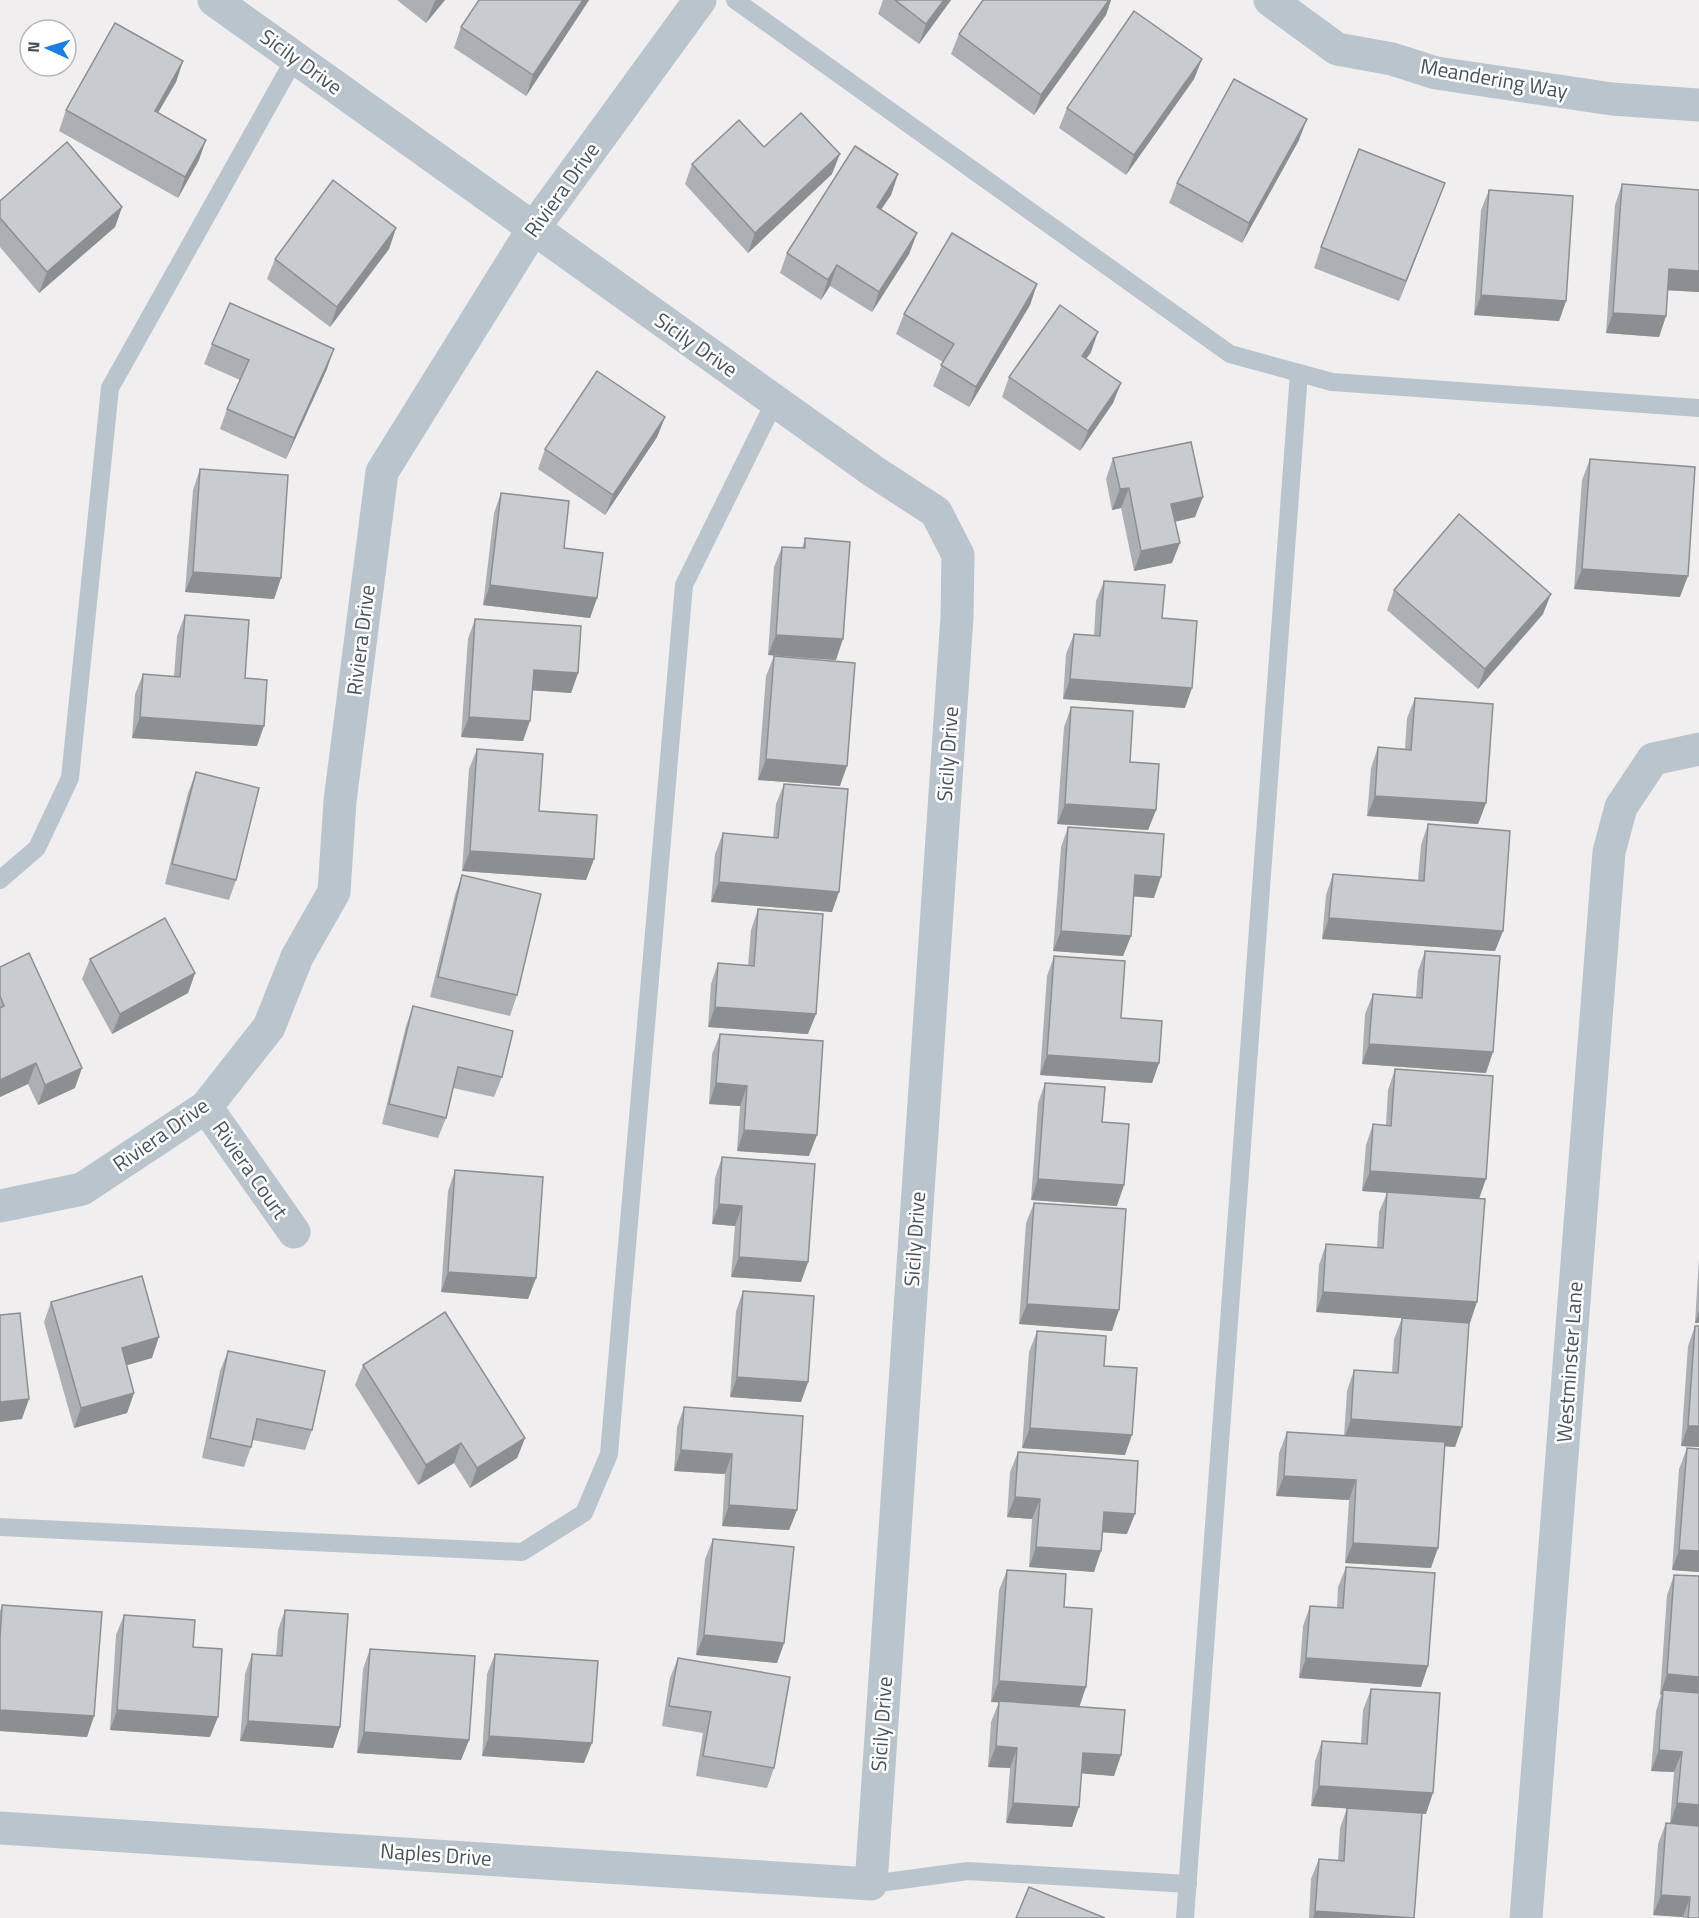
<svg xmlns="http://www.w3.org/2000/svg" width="1699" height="1918" font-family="'Titillium Web',sans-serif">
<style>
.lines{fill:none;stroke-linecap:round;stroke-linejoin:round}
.service{stroke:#bac4cc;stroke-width:18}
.minor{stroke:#bac4cc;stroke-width:33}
.wall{fill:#acafb4}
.shaded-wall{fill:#8c8f92}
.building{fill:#c8ccd1;stroke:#8c8f92;stroke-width:1.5}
.labels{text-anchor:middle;stroke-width:5;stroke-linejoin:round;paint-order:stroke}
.street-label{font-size:21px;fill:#47535c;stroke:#fff}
</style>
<rect width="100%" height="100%" fill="#f1eeef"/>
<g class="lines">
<g class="service">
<polyline points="735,0 1230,354 1332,382 1699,408"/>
<polyline points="0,880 37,848 70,778 110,388 295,58"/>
<polyline points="0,1527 522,1552 584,1513 609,1454 684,585 775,401"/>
<polyline points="871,1884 968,1871 1188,1884"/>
<polyline points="1185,1918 1299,373"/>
</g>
<g class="minor">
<polyline points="1270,0 1337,49 1392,59 1436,73 1612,99 1699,105"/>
<polyline points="206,1107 294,1232"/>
<polyline points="0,1206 82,1189 206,1107 269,1027 297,957 334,892 340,801 382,472 533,229 700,0"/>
<polyline points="0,1828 871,1884 957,617 958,555 936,512 873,471 214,0"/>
<polyline points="1526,1918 1609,852 1621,807 1653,759 1699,749"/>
</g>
</g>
<g class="wall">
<polygon points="397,0 445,0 426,23"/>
<polygon points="479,0 589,0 526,96 454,48 461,27"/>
<polygon points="883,0 951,0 919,44 878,14"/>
<polygon points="983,0 1111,0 1106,15 1034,115 951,54 959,34"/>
<polygon points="1202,59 1194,79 1126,175 1059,128 1067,108"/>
<polygon points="183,61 176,82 158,113 199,160 178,198 59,131 66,110"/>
<polygon points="1299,140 1242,243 1169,203 1177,183"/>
<polygon points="764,147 832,174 748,253 685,184 692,164"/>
<polygon points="898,174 891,195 881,210 917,233 909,254 872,312 830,286 821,300 780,273 787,253"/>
<polygon points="1622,184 1699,190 1699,292 1668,290 1666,316 1659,337 1606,333 1615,205"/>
<polygon points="1489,190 1566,301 1559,321 1474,315 1481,210"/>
<polygon points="0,201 122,207 115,227 39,293 0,247"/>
<polygon points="1437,203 1399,301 1314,268 1321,247"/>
<polygon points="396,228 389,249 330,327 267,279 275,259"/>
<polygon points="1037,284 1030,305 969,407 933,386 943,362 896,334 904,314"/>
<polygon points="212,344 327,369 286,459 220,429 227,409 240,380 204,364"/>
<polygon points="1091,352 1086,359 1121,383 1113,403 1080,451 1002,397 1009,377"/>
<polygon points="665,417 657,437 605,515 538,469 545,449"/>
<polygon points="1113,458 1195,517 1175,522 1172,563 1134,571 1121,508 1112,510 1106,479"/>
<polygon points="1590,459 1680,597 1574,589 1582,480"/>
<polygon points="200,469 281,578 274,599 185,592 193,490"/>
<polygon points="501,493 597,598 590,618 483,605 494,513"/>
<polygon points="805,538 836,660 768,655 774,567 782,547 802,548"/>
<polygon points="1104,581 1162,618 1185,708 1063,699 1066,654 1074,634 1094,635 1096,601"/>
<polygon points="1394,590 1543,614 1478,689 1387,610"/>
<polygon points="185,615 245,678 257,746 132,738 135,694 143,674 174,676 177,636"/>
<polygon points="475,619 578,673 571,693 532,690 523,741 461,737 468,639"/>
<polygon points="774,656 840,786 758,780 766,676"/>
<polygon points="1415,698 1486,803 1478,824 1367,816 1371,768 1378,747 1405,749 1407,718"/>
<polygon points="1071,707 1130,762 1156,810 1148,830 1057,824 1064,727"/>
<polygon points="477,749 539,811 594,859 586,880 462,871 469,769"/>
<polygon points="196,772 236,880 229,900 165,884 188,793"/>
<polygon points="784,784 832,912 711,902 715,854 723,833 773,838 776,804"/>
<polygon points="1428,824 1503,931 1495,951 1322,939 1326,895 1333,874 1418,880 1421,845"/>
<polygon points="1068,827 1154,898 1133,896 1131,936 1123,956 1053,951 1061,847"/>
<polygon points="462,875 517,995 510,1016 430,997 455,895"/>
<polygon points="758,909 808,1034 708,1027 711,984 718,963 748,965 751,930"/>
<polygon points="1425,951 1486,1073 1362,1064 1365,1014 1373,994 1416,997 1418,971"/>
<polygon points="1054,956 1121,1018 1159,1063 1152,1083 1040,1075 1047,976"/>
<polygon points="90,959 195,973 188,993 112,1034 82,979"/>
<polygon points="0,967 75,1088 38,1105 28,1084 0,1097"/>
<polygon points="413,1006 502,1077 494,1097 453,1088 446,1118 438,1138 382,1124 406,1026"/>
<polygon points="720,1034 809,1156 737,1151 740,1106 709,1104 712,1054"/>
<polygon points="1395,1069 1479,1198 1470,1323 1316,1312 1319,1265 1326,1244 1377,1248 1379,1212 1387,1193 1362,1191 1366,1145 1373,1124 1386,1125 1388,1090"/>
<polygon points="1045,1083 1117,1206 1031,1200 1038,1103"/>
<polygon points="722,1157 808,1262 801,1282 731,1277 735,1226 712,1224 715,1178"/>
<polygon points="455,1170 536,1278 528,1299 441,1292 448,1191"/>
<polygon points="1034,1203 1112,1331 1019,1324 1026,1223"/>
<polygon points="1699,1259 1699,1323 1695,1323"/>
<polygon points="743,1291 808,1382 801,1402 730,1397 736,1311"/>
<polygon points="51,1302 152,1358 126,1365 134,1393 127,1413 74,1428 44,1322"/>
<polygon points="1402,1318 1462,1427 1455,1447 1444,1446 1431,1568 1345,1563 1349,1500 1276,1496 1279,1453 1287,1432 1344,1436 1347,1391 1354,1370 1392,1373 1394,1339"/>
<polygon points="1695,1326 1699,1326 1699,1447 1681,1446 1688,1346"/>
<polygon points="1037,1331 1104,1366 1125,1455 1022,1448 1029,1352"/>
<polygon points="228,1351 312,1430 305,1450 253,1440 251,1447 244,1467 202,1458 220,1371"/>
<polygon points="363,1365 525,1438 517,1458 470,1488 454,1463 418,1485 355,1385"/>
<polygon points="684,1407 797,1510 789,1530 722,1526 725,1474 674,1471 677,1427"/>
<polygon points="1687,1448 1699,1572 1672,1570 1679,1469"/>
<polygon points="1018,1452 1127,1534 1102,1532 1094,1572 1029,1567 1032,1519 1007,1517 1010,1472"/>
<polygon points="713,1539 784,1643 777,1663 696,1655 705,1559"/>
<polygon points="1346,1567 1421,1687 1299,1678 1303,1626 1310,1606 1337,1608 1338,1587"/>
<polygon points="1007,1570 1064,1607 1079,1707 1121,1755 1114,1776 1082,1773 1072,1827 1006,1823 1010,1768 988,1767 991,1722 999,1702 991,1702 999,1590"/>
<polygon points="1674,1575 1699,1918 1683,1918 1683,1917 1653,1915 1658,1844 1666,1823 1670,1824 1674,1772 1651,1771 1656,1711 1661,1695 1660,1695 1667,1595"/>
<polygon points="2,1605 94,1716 87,1737 0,1731 0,1611"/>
<polygon points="285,1610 340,1727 333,1748 240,1741 245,1674 252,1654 276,1656 278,1630"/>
<polygon points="124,1615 193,1647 210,1737 110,1730 116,1635"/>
<polygon points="370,1649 469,1740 461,1760 357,1753 363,1669"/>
<polygon points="495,1654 584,1763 482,1756 487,1674"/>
<polygon points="678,1658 774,1768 767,1788 696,1776 703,1733 662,1726 670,1678"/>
<polygon points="1371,1689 1426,1814 1422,1813 1414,1918 1309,1918 1311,1879 1319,1859 1338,1860 1340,1828 1347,1808 1311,1806 1315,1761 1322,1741 1361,1743 1363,1710"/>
</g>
<g class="shaded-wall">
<polygon points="436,0 445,0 426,23 434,3"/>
<polygon points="583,0 589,0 526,96 533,75"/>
<polygon points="944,0 951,0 919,44 926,24"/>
<polygon points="1109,0 1111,0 1106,15 1034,115 1041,95"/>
<polygon points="1202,59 1194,79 1126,175 1134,155"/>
<polygon points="183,61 176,82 147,131 155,111"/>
<polygon points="1307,119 1299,140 1242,243 1249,223"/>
<polygon points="206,140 199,160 178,198 185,177"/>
<polygon points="840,154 832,174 748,253 755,233"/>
<polygon points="898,174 891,195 869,227 877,207"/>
<polygon points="1445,183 1437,203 1399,301 1406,281"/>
<polygon points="122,207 115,227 39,293 47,272"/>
<polygon points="396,228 389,249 330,327 337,307"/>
<polygon points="917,233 909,254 872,312 879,292"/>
<polygon points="837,265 830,286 821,300 828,280"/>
<polygon points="1669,269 1699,271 1699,292 1662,290"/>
<polygon points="1037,284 1030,305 969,407 976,387"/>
<polygon points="1481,295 1566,301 1559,321 1474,315"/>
<polygon points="1613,313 1666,316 1659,337 1606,333"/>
<polygon points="1098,332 1091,352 1074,376 1082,356"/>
<polygon points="334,349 327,369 286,459 294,438"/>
<polygon points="1121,383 1113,403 1080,451 1088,431"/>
<polygon points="665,417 657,437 605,515 613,495"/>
<polygon points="1129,488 1121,508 1112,510 1120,489"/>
<polygon points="1203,497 1195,517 1164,524 1171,504"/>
<polygon points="1180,543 1172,563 1134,571 1141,551"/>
<polygon points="1582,569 1688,576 1680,597 1574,589"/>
<polygon points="193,572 281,578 274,599 185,592"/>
<polygon points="490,585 597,598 590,618 483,605"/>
<polygon points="1551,594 1543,614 1478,689 1485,669"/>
<polygon points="776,635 843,639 836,660 768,655"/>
<polygon points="534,670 578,673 571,693 527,690"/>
<polygon points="1070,679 1192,688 1185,708 1063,699"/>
<polygon points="140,717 264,726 257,746 132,738"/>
<polygon points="469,717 530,721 523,741 461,737"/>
<polygon points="766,759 847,766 840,786 758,780"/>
<polygon points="1375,796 1486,803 1478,824 1367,816"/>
<polygon points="1065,804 1156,810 1148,830 1057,824"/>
<polygon points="470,851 594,859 586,880 462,871"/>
<polygon points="1135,875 1161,877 1154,898 1128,896"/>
<polygon points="719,882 839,892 832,912 711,902"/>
<polygon points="1329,918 1503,931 1495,951 1322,939"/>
<polygon points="1061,931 1131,936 1123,956 1053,951"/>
<polygon points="195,973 188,993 112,1034 120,1014"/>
<polygon points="715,1007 816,1014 808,1034 708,1027"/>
<polygon points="1369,1044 1493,1052 1486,1073 1362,1064"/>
<polygon points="1047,1055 1159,1063 1152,1083 1040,1075"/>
<polygon points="36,1063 28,1084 0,1097 0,1080"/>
<polygon points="82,1068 75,1088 38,1105 45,1085"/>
<polygon points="716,1083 747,1086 740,1106 709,1104"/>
<polygon points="744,1130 817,1135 809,1156 737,1151"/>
<polygon points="1370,1171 1486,1179 1479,1199 1362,1191"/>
<polygon points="1038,1179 1124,1185 1117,1206 1031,1200"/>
<polygon points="719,1204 742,1206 735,1226 712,1224"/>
<polygon points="739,1257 808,1262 801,1282 731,1277"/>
<polygon points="448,1272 536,1278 528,1299 441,1292"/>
<polygon points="1323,1292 1477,1302 1470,1323 1316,1312"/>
<polygon points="1027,1304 1119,1310 1112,1331 1019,1324"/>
<polygon points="1699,1311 1699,1323 1695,1323"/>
<polygon points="159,1337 152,1358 114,1369 122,1348"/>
<polygon points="737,1377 808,1382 801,1402 730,1397"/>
<polygon points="134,1393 127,1413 74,1428 81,1408"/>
<polygon points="29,1399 22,1419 0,1422 0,1402"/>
<polygon points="1351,1419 1462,1427 1455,1447 1344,1439"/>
<polygon points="1688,1426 1699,1426 1699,1447 1681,1446"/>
<polygon points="1030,1428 1132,1435 1125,1455 1022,1448"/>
<polygon points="525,1438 517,1458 470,1488 477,1468"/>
<polygon points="461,1443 454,1463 418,1485 426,1465"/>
<polygon points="681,1450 732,1454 725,1474 674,1471"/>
<polygon points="1284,1476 1356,1480 1349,1500 1276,1496"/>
<polygon points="1015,1497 1040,1499 1032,1519 1007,1517"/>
<polygon points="729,1505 797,1510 789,1530 722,1526"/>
<polygon points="1104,1512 1135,1514 1127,1534 1096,1532"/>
<polygon points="1353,1543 1438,1548 1431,1568 1345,1563"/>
<polygon points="1036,1547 1101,1551 1094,1572 1029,1567"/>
<polygon points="1679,1550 1699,1551 1699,1572 1672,1570"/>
<polygon points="704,1635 784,1643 777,1663 696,1655"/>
<polygon points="1306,1658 1428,1666 1421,1687 1299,1678"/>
<polygon points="1667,1674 1699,1677 1699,1697 1663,1690 1661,1695 1660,1695"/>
<polygon points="999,1681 1086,1687 1079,1708 991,1702"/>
<polygon points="0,1710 94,1716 87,1737 0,1731"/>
<polygon points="117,1710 218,1717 210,1737 110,1730"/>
<polygon points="248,1721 340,1727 333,1748 240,1741"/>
<polygon points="364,1732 469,1740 461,1760 357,1753"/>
<polygon points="489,1736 592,1743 584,1763 482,1756"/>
<polygon points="996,1746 1017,1748 1010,1768 988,1767"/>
<polygon points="1659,1750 1682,1752 1674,1772 1651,1771"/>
<polygon points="1083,1753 1121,1755 1114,1776 1076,1773"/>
<polygon points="1319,1786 1433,1793 1426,1814 1311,1806"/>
<polygon points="1013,1803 1079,1807 1072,1827 1006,1823"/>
<polygon points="1677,1803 1699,1805 1699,1826 1670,1824"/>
<polygon points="1661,1895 1690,1897 1683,1917 1653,1915"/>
<polygon points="1315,1911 1414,1918 1313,1918"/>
</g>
<g class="building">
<polygon points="479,0 583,0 533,75 461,27"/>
<polygon points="895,0 944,0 926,24"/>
<polygon points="983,0 1109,0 1041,95 959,34"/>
<polygon points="1134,11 1202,59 1134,155 1067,108"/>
<polygon points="115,23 183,61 155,111 206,140 185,177 66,110"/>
<polygon points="1234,79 1307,119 1249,223 1177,183"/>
<polygon points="801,113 840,154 755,233 692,164 739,120 764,147"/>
<polygon points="67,142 122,207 47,272 0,218 0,201"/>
<polygon points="855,146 898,174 877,207 917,233 879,292 837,265 828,280 787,253"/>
<polygon points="1359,149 1445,183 1406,281 1321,247"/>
<polygon points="333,180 396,228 337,307 275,259"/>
<polygon points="1622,184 1699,190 1699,271 1669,269 1666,316 1613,313"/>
<polygon points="1489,190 1573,196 1566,301 1481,295"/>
<polygon points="952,233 1037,284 976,387 941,365 954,344 904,314"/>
<polygon points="230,303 334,349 294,438 227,409 249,360 212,344"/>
<polygon points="1060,305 1098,332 1082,356 1121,383 1088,431 1009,377"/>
<polygon points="597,371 665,417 613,495 545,449"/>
<polygon points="1191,442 1203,497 1171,504 1180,543 1141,551 1129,488 1120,489 1113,458"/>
<polygon points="1590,459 1695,467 1688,576 1582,569"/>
<polygon points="200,469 288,475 281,578 193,572"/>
<polygon points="501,493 569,501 564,548 603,553 597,598 490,585"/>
<polygon points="1459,514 1551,594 1485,669 1394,590"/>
<polygon points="805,538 850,542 843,639 776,635 782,547 805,548"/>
<polygon points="1104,581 1165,585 1162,618 1197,621 1192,688 1070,679 1074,634 1100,636"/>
<polygon points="185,615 249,620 245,678 267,680 264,726 140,717 143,674 180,677"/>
<polygon points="475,619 581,626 578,673 534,670 530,721 469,717"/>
<polygon points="774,656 855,663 847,766 766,759"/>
<polygon points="1415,698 1493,704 1486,803 1375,796 1378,747 1411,750"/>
<polygon points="1071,707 1133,711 1130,762 1159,764 1156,810 1065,804"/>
<polygon points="477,749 543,754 539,811 597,815 594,859 470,851"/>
<polygon points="196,772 259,788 236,880 172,864"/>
<polygon points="784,784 848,789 839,892 719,882 723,833 778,838"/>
<polygon points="1428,824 1510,831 1503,931 1329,918 1333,874 1424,881"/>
<polygon points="1068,827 1164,834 1161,877 1135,875 1131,936 1061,931"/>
<polygon points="462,875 541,894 517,995 438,977"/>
<polygon points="758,909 823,914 816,1014 715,1007 718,963 754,966"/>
<polygon points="165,918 195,973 120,1014 90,959"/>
<polygon points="1425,951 1500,956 1493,1052 1369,1044 1373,994 1422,998"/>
<polygon points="29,953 82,1068 45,1085 36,1063 0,1080 0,1008 4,1006 0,996 0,967"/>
<polygon points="1054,956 1125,961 1121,1018 1162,1021 1159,1063 1047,1055"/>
<polygon points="413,1006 513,1031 502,1077 458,1067 446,1118 389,1104"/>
<polygon points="720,1034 823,1041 817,1135 744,1130 747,1086 716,1083"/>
<polygon points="1395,1069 1493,1076 1486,1179 1370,1171 1373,1124 1391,1126"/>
<polygon points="1045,1083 1105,1087 1102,1122 1129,1124 1124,1185 1038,1179"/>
<polygon points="722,1157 815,1164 808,1262 739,1257 742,1206 719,1204"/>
<polygon points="455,1170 543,1177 536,1278 448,1272"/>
<polygon points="1387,1192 1485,1199 1477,1302 1323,1292 1326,1244 1383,1248"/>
<polygon points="1034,1203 1126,1209 1119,1310 1027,1304"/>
<polygon points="142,1276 159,1337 122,1348 134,1393 81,1408 51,1302"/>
<polygon points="743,1291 814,1296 808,1382 737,1377"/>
<polygon points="445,1312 525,1438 477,1468 461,1443 426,1465 363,1365"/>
<polygon points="20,1313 29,1399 0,1402 0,1315"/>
<polygon points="1402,1318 1469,1323 1462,1427 1351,1419 1354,1370 1398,1373"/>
<polygon points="1695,1326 1699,1326 1699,1426 1688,1426"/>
<polygon points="1037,1331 1106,1336 1104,1366 1137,1368 1132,1435 1030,1428"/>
<polygon points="228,1351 325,1371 312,1430 257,1419 251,1447 210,1438"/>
<polygon points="684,1407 803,1416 797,1510 729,1505 732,1454 681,1450"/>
<polygon points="1287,1432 1445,1442 1438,1548 1353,1543 1356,1480 1284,1476"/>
<polygon points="1687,1448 1699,1449 1699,1551 1679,1550"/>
<polygon points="1018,1452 1138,1461 1135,1514 1104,1512 1101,1551 1036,1547 1040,1499 1015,1497"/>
<polygon points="713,1539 794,1547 784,1643 704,1635"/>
<polygon points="1346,1567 1435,1573 1428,1666 1306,1658 1310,1606 1343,1608"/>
<polygon points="1007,1570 1066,1574 1064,1607 1092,1609 1086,1687 999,1681"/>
<polygon points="1674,1575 1699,1576 1699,1677 1667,1674"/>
<polygon points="2,1605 102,1612 94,1716 0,1710 0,1639"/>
<polygon points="285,1610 348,1614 340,1727 248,1721 252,1654 282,1656"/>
<polygon points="124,1615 195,1620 193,1647 222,1649 218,1717 117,1710"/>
<polygon points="370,1649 475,1656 469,1740 364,1732"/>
<polygon points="495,1654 598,1661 592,1743 489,1736"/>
<polygon points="678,1658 790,1677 774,1768 703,1756 711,1712 669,1706"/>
<polygon points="1371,1689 1440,1693 1433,1793 1319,1786 1322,1741 1367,1744"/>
<polygon points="1663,1690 1699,1693 1699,1805 1677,1803 1682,1752 1659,1750"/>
<polygon points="999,1701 1125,1710 1121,1755 1083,1753 1079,1807 1013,1803 1017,1748 996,1746"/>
<polygon points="1347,1808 1422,1813 1414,1918 1315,1911 1319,1859 1344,1861"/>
<polygon points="1666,1823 1699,1826 1699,1918 1688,1918 1690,1897 1661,1895"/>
<polygon points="1029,1887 1105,1918 1016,1918"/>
</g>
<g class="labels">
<g class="street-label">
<text transform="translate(301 62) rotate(36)" y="7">Sicily Drive</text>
<text transform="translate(1494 79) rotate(10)" y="7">Meandering Way</text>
<text transform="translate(562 190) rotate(-54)" y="7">Riviera Drive</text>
<text transform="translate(696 345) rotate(35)" y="7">Sicily Drive</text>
<text transform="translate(361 640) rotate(-83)" y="7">Riviera Drive</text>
<text transform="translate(948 754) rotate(-86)" y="7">Sicily Drive</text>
<text transform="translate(161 1135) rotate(-35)" y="7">Riviera Drive</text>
<text transform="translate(250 1170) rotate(55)" y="7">Riviera Court</text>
<text transform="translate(915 1239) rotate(-86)" y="7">Sicily Drive</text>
<text transform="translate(1570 1362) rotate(-86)" y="7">Westminster Lane</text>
<text transform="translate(882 1724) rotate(-86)" y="7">Sicily Drive</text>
<text transform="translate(436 1855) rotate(4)" y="7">Naples Drive</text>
</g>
</g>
<g transform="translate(48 48) rotate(274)"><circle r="28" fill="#ffffff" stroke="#b5babe" stroke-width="1.5"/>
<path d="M0-4.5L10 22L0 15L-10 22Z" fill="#197fe1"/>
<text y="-9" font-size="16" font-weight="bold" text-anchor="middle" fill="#47535c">N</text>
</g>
</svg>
